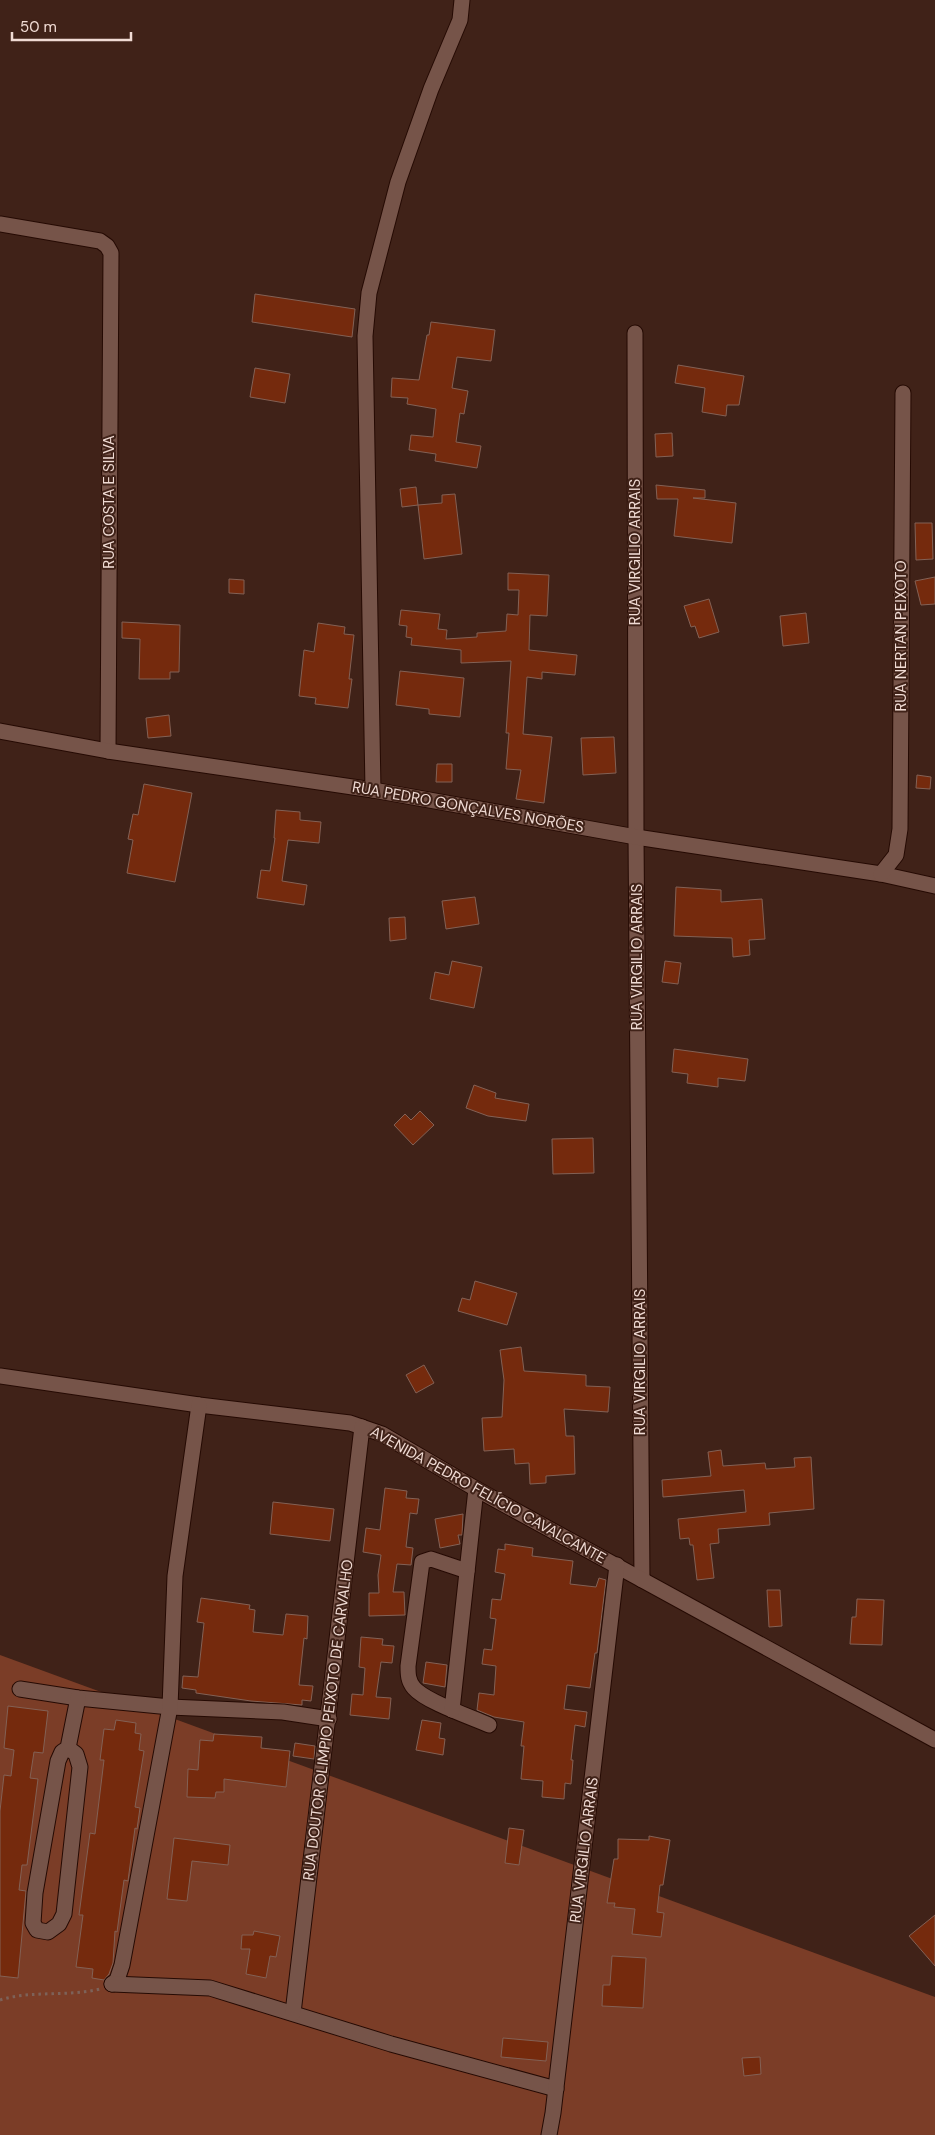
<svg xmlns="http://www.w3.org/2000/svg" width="935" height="2135" font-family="'DM Sans',sans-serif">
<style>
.green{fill:#7b3d27}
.building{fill:#752a0d;stroke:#836155}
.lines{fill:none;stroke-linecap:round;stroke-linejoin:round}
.minor-casing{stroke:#250a03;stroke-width:17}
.path{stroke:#7d6259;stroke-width:3;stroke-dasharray:2.5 4;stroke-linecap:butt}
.minor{stroke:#765449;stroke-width:15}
.labels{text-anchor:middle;stroke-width:4;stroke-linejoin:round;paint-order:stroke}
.street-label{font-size:15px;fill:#f0dbd4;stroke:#402218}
</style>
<rect width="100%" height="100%" fill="#402218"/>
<polygon class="green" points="0,1655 935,1997 935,2135 0,2135"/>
<g class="building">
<polygon points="255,294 355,309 352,337 252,322"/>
<polygon points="431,322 495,330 491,361 457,357 452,388 468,391 464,414 460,413 456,442 481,446 477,468 435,461 436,454 409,450 411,435 433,437 436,409 407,404 408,398 391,397 392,378 419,380 427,335 429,335"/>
<polygon points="678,365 744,376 739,405 727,405 726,416 702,412 705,388 675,383"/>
<polygon points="255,368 290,374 285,403 250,397"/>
<polygon points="672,433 673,456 656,457 655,434"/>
<polygon points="656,485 705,490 705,498 693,498 736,503 732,543 674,536 678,499 657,499"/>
<polygon points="416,487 418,505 402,507 400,489"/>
<polygon points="455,494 462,554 424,559 418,505 442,503 442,495"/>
<polygon points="915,523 932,523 933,559 916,560"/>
<polygon points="508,573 549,575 547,616 530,615 529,650 577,655 575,675 542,672 542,679 527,677 523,734 552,737 544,803 516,799 521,770 506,769 509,733 506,733 511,661 461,663 461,650 411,645 412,638 406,637 407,626 399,625 401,610 440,614 438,629 447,630 446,639 477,637 477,633 506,631 507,614 518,615 519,590 508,590"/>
<polygon points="935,577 935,604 921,605 915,581"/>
<polygon points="229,579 244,580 244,594 229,593"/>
<polygon points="709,599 719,632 699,638 695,626 691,627 684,606"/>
<polygon points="806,613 809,643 783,646 780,616"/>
<polygon points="122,622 180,625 179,672 170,672 170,679 139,679 140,639 122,638"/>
<polygon points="318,623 345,627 344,634 354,635 349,679 352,679 348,708 315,704 316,698 299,696 304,650 314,652"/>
<polygon points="400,671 464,678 460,717 429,714 429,709 396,705"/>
<polygon points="169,715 171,736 148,738 146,718"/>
<polygon points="614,737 616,773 583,775 581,738"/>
<polygon points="437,764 452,764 452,782 436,782"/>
<polygon points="917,775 931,777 930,789 916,788"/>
<polygon points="144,784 192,793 175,882 127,873 133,840 128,839 133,814 138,815"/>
<polygon points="276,810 300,812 300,820 321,822 319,843 288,840 282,881 307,885 304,905 257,898 261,870 270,871 275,838 274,838"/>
<polygon points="676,887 721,890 721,902 762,899 765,939 749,940 750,955 733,957 732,938 674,936"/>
<polygon points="475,897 479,924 446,929 442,901"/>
<polygon points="405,917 406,939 390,941 389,918"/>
<polygon points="452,961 482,967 474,1008 430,999 435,972 449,975"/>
<polygon points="665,961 681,963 678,984 662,982"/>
<polygon points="674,1049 748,1059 745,1081 718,1078 718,1087 687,1083 688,1074 672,1072"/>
<polygon points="474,1085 496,1093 495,1098 529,1104 526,1121 488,1116 466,1108"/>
<polygon points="420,1111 434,1125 413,1145 394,1125 405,1114 411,1120"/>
<polygon points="593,1138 594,1173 553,1174 552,1139"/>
<polygon points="475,1281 517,1293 507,1325 458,1311 462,1298 470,1300"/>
<polygon points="521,1347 524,1371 586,1375 586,1386 610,1387 608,1412 564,1409 566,1436 574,1436 575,1474 546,1476 546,1483 530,1484 529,1463 515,1464 514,1449 484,1451 482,1418 502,1417 504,1380 500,1350"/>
<polygon points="424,1365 434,1383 416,1393 406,1375"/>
<polygon points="721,1450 723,1466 765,1463 766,1469 795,1467 794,1458 811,1457 814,1509 769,1513 770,1525 718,1529 719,1543 710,1544 714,1578 697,1580 693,1545 690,1545 689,1538 680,1539 678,1519 746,1512 744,1490 663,1497 662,1480 711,1476 708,1452"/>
<polygon points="385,1488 407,1491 406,1498 419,1499 417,1514 410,1513 406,1547 413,1548 411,1565 397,1564 393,1592 404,1592 405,1615 369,1616 369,1593 379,1593 378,1575 381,1555 363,1552 366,1528 380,1530"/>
<polygon points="273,1502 334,1509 330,1541 270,1534"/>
<polygon points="463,1514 462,1535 458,1535 460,1544 440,1548 435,1519"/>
<polygon points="505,1544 533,1548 532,1556 573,1561 570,1584 596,1587 599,1578 606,1580 597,1653 595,1653 590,1688 567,1685 564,1709 587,1712 585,1727 575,1725 571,1760 573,1760 571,1784 565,1783 564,1799 542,1797 543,1781 521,1779 524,1746 521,1746 524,1722 494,1717 477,1710 479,1693 494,1695 496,1666 482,1664 484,1649 492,1650 496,1619 490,1618 492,1599 501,1600 505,1574 495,1572 498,1549 505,1550"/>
<polygon points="767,1590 780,1590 782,1626 769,1627"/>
<polygon points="201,1598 250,1605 249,1609 255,1610 253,1632 283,1635 286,1614 308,1616 307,1639 304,1638 299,1685 313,1686 311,1701 302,1700 302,1705 251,1701 196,1693 196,1690 182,1688 183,1676 198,1677 204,1623 197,1622"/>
<polygon points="857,1599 884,1600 882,1645 850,1644 852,1617 856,1617"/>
<polygon points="361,1637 383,1639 382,1645 394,1646 392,1663 381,1662 376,1697 391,1698 389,1719 350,1715 352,1694 363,1695 365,1668 359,1667"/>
<polygon points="426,1662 447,1665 445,1687 423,1683"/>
<polygon points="8,1706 48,1711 43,1753 34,1752 30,1778 38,1779 27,1865 22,1865 19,1890 26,1891 18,1978 0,1976 0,1811 4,1775 11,1776 14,1750 4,1748"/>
<polygon points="116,1720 136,1723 135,1733 141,1734 139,1750 144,1751 135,1807 140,1808 137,1829 135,1828 128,1881 124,1880 117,1932 115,1931 113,1963 109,1974 104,1980 92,1978 93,1969 76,1967 83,1915 79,1915 83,1885 90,1833 95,1834 104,1760 100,1760 104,1729 114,1730"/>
<polygon points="422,1720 441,1723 439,1738 445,1739 443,1755 416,1750"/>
<polygon points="214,1734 262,1737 261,1748 290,1751 286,1787 224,1779 224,1792 216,1792 215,1798 187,1797 188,1769 198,1770 200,1740 213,1741"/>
<polygon points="295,1743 315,1746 314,1759 293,1756"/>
<polygon points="509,1828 524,1830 519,1865 505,1863"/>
<polygon points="649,1836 670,1840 663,1885 660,1885 657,1912 664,1913 661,1937 632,1934 635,1909 614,1907 615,1903 607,1903 614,1859 618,1859 618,1839 649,1840"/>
<polygon points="174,1838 230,1845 228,1865 192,1861 187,1901 167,1899"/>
<polygon points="935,1915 935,1966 909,1936"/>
<polygon points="254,1931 280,1936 276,1957 270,1956 266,1978 246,1974 250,1949 241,1949 242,1935 253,1935"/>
<polygon points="612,1956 646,1958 643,2008 602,2006 603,1985 610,1985"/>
<polygon points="503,2038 548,2042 546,2061 501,2057"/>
<polygon points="760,2057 761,2074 744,2076 742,2058"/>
</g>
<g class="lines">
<g class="minor-casing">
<g id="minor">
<polyline points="0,224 100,241 107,246 111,253 108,751"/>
<polyline points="635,333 636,837 642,1580"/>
<polyline points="0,731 108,751 373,790 636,837 881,874 935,886"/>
<polyline points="373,790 365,336 369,293 398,182 431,89 460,20 462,0"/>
<polyline points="881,874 896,855 900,829 903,393"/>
<polyline points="0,1376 199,1405 350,1423 382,1434 476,1489 935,1740"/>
<path d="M467 1571 431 1559 422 1562 408 1666C408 1674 408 1681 414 1688 426 1702 471 1717 489 1725"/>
<polyline points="20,1689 78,1698 170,1707 283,1712 329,1719"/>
<polyline points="452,1710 476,1489"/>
<polyline points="68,1748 76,1754 80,1767 64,1914 59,1924 48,1932 37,1930 33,1923 35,1893 58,1761 62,1752 68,1748 78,1698"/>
<polyline points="112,1984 117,1980 122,1965 170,1707 175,1576 199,1405"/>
<polyline points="112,1984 210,1988 391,2044 556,2089"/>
<polyline points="293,2013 362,1427"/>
<polyline points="549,2135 553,2113 617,1565"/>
</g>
</g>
<path class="path" d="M0 2000C32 1990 67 1997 100 1989"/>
<use href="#minor" class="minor"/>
</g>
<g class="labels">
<g class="street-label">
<text transform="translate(109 502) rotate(-90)" y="5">RUA COSTA E SILVA</text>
<text transform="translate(635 552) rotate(-90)" y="5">RUA VIRGILIO ARRAIS</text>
<text transform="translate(901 636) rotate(-90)" y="5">RUA NERTAN PEIXOTO</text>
<text transform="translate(468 807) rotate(10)" y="5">RUA PEDRO GONÇALVES NORÕES</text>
<text transform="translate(637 957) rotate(-90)" y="5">RUA VIRGILIO ARRAIS</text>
<text transform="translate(640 1362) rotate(-90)" y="5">RUA VIRGILIO ARRAIS</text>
<text transform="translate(488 1495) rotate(29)" y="5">AVENIDA PEDRO FELÍCIO CAVALCANTE</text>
<text transform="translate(328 1720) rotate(-83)" y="5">RUA DOUTOR OLIMPIO PEIXOTO DE CARVALHO</text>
<text transform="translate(584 1850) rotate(-83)" y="5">RUA VIRGILIO ARRAIS</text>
</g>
</g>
<path d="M12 32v8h119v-8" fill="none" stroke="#f0dbd4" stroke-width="2.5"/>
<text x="20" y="32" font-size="15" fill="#f0dbd4" stroke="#402218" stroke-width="4" paint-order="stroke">50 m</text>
</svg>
